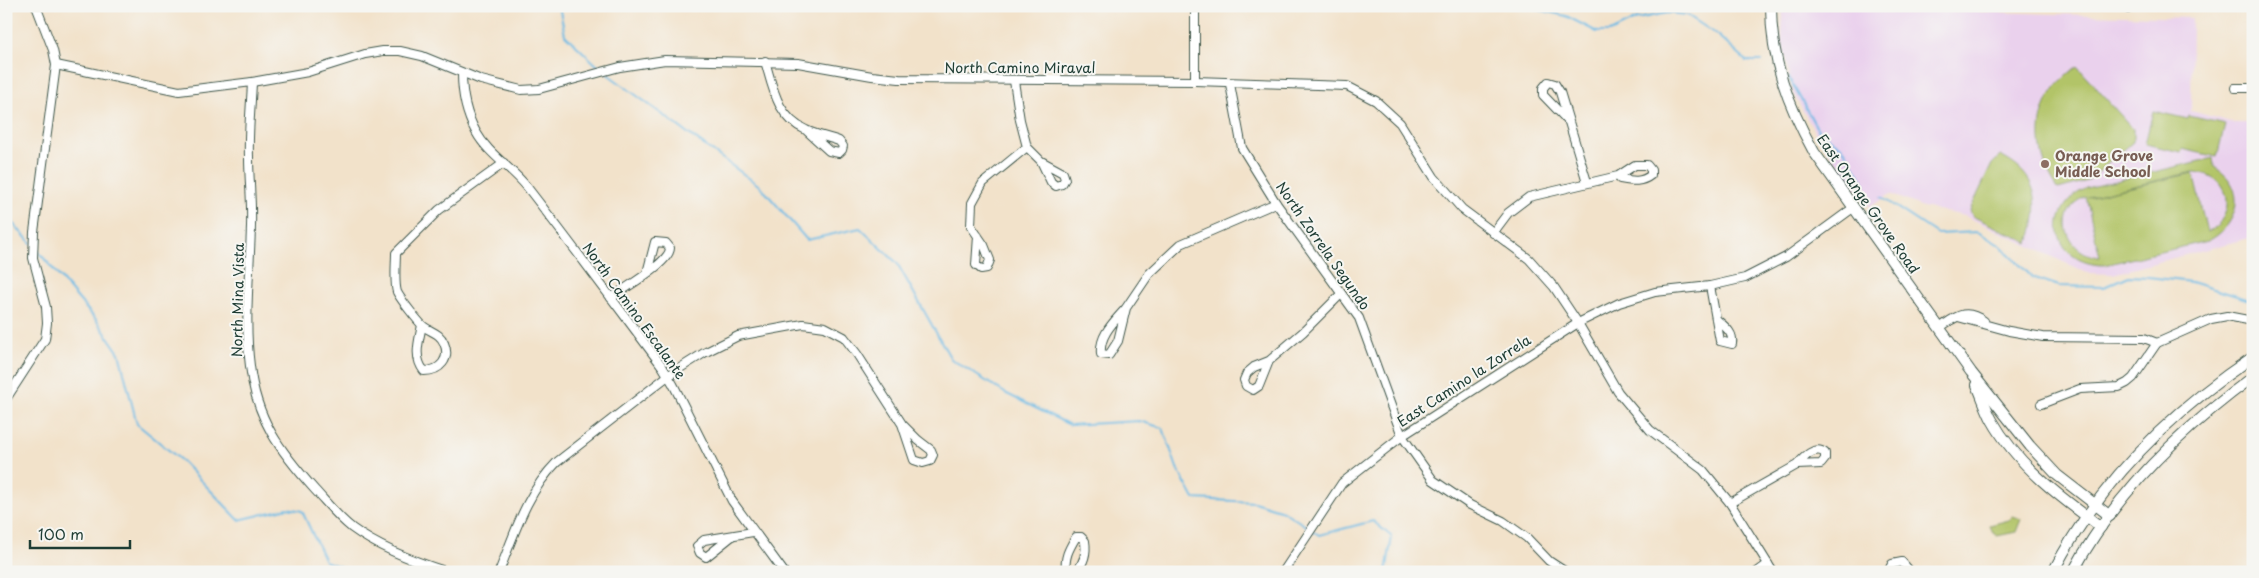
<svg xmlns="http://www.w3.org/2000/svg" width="2259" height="578" font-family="'Playpen Sans',sans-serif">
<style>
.built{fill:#ead1ed}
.green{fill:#b2c467;stroke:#68804e;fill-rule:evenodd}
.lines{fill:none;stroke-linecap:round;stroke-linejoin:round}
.stream{stroke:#69b9e4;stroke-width:2}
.minor-casing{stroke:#3f564a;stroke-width:10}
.major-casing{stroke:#3f564a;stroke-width:12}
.minor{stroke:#fff;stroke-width:8}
.major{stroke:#fff;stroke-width:10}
.education-dot{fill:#8d6e63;stroke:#f6f6f2;stroke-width:2}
.labels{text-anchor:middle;stroke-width:4;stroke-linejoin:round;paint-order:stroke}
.street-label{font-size:14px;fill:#1f3d34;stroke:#f6f6f2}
.education-label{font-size:14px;font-weight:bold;fill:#785e54;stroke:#f6f6f2;text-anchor:start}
</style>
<rect width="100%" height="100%" fill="#f6f6f2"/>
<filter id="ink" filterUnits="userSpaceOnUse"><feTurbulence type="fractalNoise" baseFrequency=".02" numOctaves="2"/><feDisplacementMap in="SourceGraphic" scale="10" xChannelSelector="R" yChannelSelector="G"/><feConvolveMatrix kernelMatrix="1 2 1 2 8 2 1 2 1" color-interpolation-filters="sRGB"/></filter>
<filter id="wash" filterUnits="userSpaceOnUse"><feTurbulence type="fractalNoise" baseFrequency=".0096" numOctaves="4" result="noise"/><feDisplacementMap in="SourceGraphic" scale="20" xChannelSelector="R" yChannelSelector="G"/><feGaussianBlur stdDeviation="1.12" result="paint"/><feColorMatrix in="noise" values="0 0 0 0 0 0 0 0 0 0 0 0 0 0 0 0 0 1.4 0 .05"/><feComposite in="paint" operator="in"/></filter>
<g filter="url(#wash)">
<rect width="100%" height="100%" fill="#f2e2ca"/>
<polygon class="built" points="1783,6 2192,18 2191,111 2234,123 2253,123 2253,237 2113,274 2087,273 1965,216 1923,207 1890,194 1870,207 1817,136 1793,93 1782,42"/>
<g class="green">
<path d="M2077 66 2133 129V142L2088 181 2058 189C2036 157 2032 117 2057 85 2063 78 2071 72 2077 66Z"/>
<polygon points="2153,111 2188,119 2189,116 2225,124 2217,157 2182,149 2181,152 2145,144"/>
<path d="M2000 156C2040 175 2041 205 2029 243L1972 216 1970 210 1992 164Z"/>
<path d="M2213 158 2214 167C2248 186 2240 225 2208 241L2104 265C2054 265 2041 211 2086 188ZM2193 172C2230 173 2240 215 2207 232L2193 173 2088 197ZM2086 197 2100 257H2099C2064 253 2053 210 2086 197Z"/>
<polygon points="2013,516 2021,519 2016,532 1997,536 1993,533 1990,525 2009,520"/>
</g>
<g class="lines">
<g class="stream">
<polyline points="559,6 565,35 602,70"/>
<polyline points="1523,6 1566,16 1597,32 1610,32 1637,19 1667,13 1687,15 1716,34 1746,61 1762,61"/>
<polyline points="606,73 761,187 807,240 860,228 897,263 951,359 1005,393 1070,425 1139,421 1163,428 1177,468 1194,499 1254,502 1283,511 1309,528"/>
<polyline points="1789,78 1818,130 1844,149 1865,185"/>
<polyline points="1881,197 1937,234 1978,232 2001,246 2032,277 2059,286 2104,287 2129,276 2148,277 2191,282 2253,301"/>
<polyline points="6,216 31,243"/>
<polyline points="36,249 97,321 119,353 137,424 182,461 239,520 288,508 302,511 325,561 354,572"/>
<polyline points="1313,531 1319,535 1373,521 1392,537 1386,572"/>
</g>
</g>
</g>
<g filter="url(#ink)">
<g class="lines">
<g class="minor-casing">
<g id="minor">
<polyline points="2128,6 2128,9"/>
<path d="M765 61C773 88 777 117 806 130 816 135 828 137 839 141L843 146 842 150 839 153 829 151 807 131"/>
<polyline points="56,65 179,91 252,82 308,72 365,54 383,51 400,51 422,56 481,80 521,90 539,89 620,67 665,60 798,63 872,76 899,79 1195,81 1347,86 1376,101 1400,123 1434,177 1462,209 1529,259 1554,287 1578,323 1618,392 1650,430 1703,470 1730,503 1773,572"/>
<path d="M462 73C462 94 466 114 476 132 488 154 511 167 527 187 573 246 617 306 662 366L673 384 732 501 784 572"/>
<polyline points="1195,81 1195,6"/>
<path d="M252 82C251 107 248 132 249 157 249 180 252 203 251 226 250 271 244 320 250 366 256 419 280 451 315 490 327 503 338 517 352 528 379 548 416 562 448 572"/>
<polyline points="1230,84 1242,148 1276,203 1359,318 1402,436 1433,480 1470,505 1503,521 1527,538 1549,561 1566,572"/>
<polyline points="2235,88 2253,88"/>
<polyline points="1569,122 1543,95 1543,88 1548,82 1555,84 1560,92 1587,182"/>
<polyline points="1027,147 1041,161 1051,182 1056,186 1062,184 1065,179 1063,173 1041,161"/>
<path d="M1493 233 1508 213 1529 197 1618 176 1635 165H1647L1651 170V175C1641 183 1632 181 1620 179L1618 176"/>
<polyline points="978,236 976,265 981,269 987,268 990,260 984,245 971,226 972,203 983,183 1027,147 1020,120 1014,81"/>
<path d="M1710 286 1720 341 1732 344C1734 332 1724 326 1716 319"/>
<path d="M611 298C624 288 670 263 670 248L666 243 655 242 647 273"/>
<path d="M1126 308C1114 322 1099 335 1101 354L1109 355 1118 341 1126 308 1149 274 1181 244 1276 203"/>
<polyline points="1958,317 2009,331 2043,337 2144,338 2157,343 2211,319 2227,316 2253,321"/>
<path d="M422 325C419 341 413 357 424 371 440 371 451 359 444 343 440 333 431 332 423 326 417 320 401 300 397 292 394 283 396 262 396 253L439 210 504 163"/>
<path d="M1939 328C1956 317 1965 307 1984 321"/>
<polyline points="1269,361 1254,367 1247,373 1244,380 1246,386 1253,390 1259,386 1269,361 1303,332 1341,294"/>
<polyline points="6,399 45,339 47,323 46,307 33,258 34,232 56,65 53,50 36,6"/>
<polyline points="2041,404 2080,389 2119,387 2127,383 2133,378 2157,343"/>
<path d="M1730 503 1797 465 1821 464 1825 459V453C1815 445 1804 457 1797 465"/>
<polyline points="731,537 706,557 700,553 697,546 704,540 753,532"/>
<path d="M499 572C515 532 527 492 557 462L669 375 704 353 738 336 803 324 825 327 844 337 857 354 902 424 918 440 931 450 933 455 930 461 923 463 914 460 902 424"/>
<path d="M1066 572C1064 557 1069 549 1076 537H1081L1085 541C1087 553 1084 563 1076 572"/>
<polyline points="1283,572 1342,483 1402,436 1578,323 1619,303 1655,292 1710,286 1745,278 1786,257 1853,208"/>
<polyline points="1757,572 1768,564"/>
<polyline points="1888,572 1892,564 1902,562 1908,569 1907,572"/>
</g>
</g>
<g class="major-casing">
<g id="major">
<path d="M1771 6C1771 61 1788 105 1814 152L1971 372 2030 446 2057 475 2110 516"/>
<path d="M1977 385C1982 396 1986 409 1992 420 2017 465 2061 498 2101 527"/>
<path d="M2053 572C2099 483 2171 412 2253 357"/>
<path d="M2073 572C2115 493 2182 429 2253 377"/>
</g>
</g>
<use href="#minor" class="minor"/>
<use href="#major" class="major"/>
</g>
</g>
<circle class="education-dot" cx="2045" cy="164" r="5"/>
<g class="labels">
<g class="street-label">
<text x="1020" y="73">North Camino Miraval</text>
<text transform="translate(1868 204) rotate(55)" y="5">East Orange Grove Road</text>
<text transform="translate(1323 246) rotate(55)" y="5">North Zorrela Segundo</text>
<text transform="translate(238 300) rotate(-89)" y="5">North Mina Vista</text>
<text transform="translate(634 311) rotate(54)" y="5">North Camino Escalante</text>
<text transform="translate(1464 381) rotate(-33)" y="5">East Camino la Zorrela</text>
</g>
<g class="education-label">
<text x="2055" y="161">Orange Grove<tspan x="2055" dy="16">Middle School</tspan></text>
</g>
</g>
<rect width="2259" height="578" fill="none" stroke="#f6f6f2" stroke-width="25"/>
<path d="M30 540v8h100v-8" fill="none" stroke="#1f3d34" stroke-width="2.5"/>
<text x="38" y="540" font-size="15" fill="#1f3d34" stroke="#f6f6f2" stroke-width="4" paint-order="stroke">100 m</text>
</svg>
